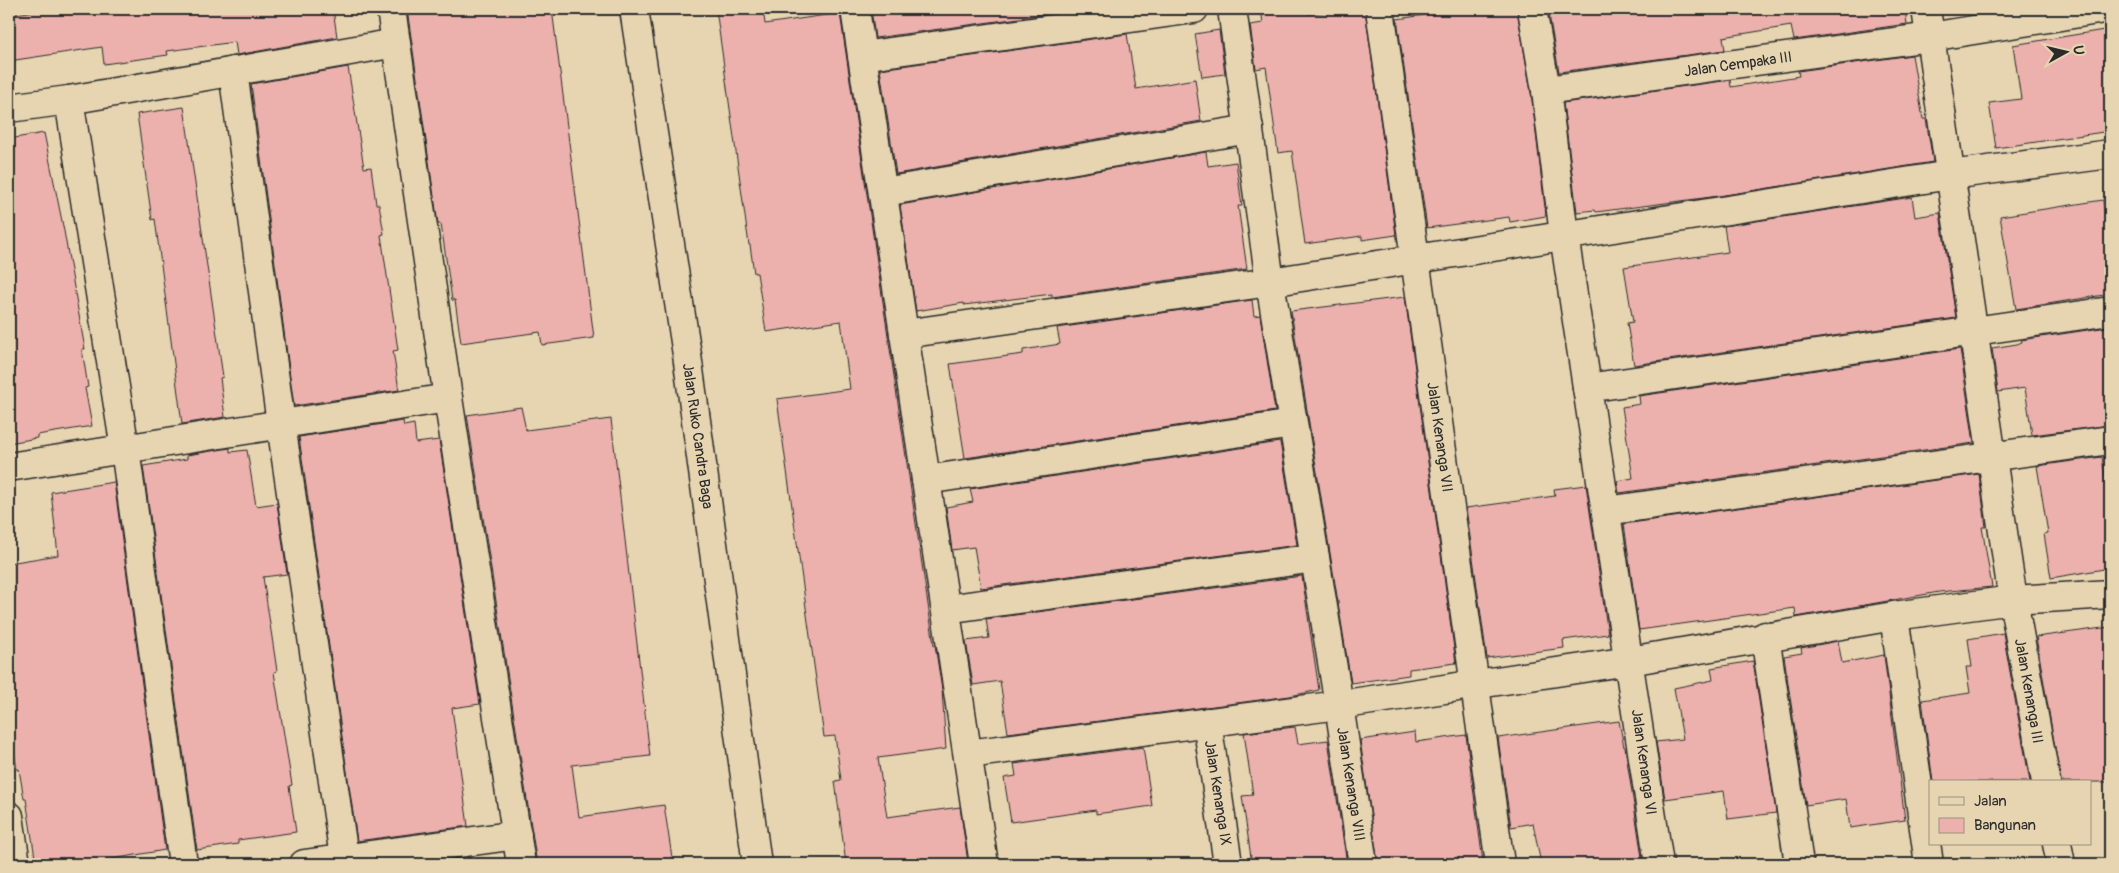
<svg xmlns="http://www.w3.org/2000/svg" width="2119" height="873" font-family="Pangolin,sans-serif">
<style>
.building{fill:#edb1ad;stroke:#2b2b2b}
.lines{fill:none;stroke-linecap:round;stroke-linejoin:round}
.street-casing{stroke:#2b2b2b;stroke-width:31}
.secondary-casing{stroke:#2b2b2b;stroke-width:31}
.street{stroke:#e7d5b2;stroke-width:28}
.secondary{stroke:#e7d5b2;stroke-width:28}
.labels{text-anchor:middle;stroke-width:5;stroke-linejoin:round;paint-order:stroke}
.street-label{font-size:15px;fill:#2b2b2b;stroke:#e7d5b2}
</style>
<rect width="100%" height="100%" fill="#e7d5b2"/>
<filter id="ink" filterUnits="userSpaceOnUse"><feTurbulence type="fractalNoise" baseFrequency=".02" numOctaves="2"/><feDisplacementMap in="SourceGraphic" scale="10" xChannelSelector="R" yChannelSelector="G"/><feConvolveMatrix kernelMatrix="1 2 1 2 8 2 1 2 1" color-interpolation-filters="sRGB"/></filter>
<g filter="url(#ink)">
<g class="building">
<polygon points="35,9 333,9 337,37 237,55 235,42 167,51 168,55 104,64 102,47 9,61 9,15 35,11"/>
<polygon points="407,9 552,9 594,338 542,345 540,332 461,343 455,300 452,300 441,224 438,224"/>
<polygon points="716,9 763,9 765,24 840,13 934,645 935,645 942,690 946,749 878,758 887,817 960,807 968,862 952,864 846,864 835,781 841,780 835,736 824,737 777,399 850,389 841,321 766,332 757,273 754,273 750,245 749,245"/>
<polygon points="871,9 1084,9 875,38"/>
<polygon points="1261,9 1307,9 1308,14 1345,9 1365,9 1396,235 1362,240 1362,236 1305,244 1292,151 1278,153 1266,67 1256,69 1250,25 1263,23"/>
<polygon points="1468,9 1517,9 1531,92 1546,216 1510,222 1509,217 1427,228 1397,19"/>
<polygon points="1548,9 1905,9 1907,24 1794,40 1791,26 1723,37 1725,50 1559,72"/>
<polygon points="2110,29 2110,131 1996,148 1989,103 2021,99 2013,45"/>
<polygon points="1219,30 1225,74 1202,77 1195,34"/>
<polygon points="1127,34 1136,89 1195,79 1201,121 896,174 880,69"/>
<polygon points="1912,55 1923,119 1926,119 1933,162 1719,196 1596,212 1595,210 1577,212 1563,103 1730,80 1731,87 1799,76 1798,71"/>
<polygon points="348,67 364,168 371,167 376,204 379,204 384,234 381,235 398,350 393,351 399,390 294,406 251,84"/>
<polygon points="184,107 223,377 220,378 225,417 182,424 155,219 152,220 137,114"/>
<polygon points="44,133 64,231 85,349 82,349 88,387 85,388 92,426 37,435 37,438 9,443 9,203 13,203 10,181 14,181 9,153 9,139"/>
<polygon points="1206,152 1208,166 1236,162 1242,206 1238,206 1247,269 1052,297 1052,294 964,305 964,303 916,311 900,205"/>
<polygon points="1912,197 1915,217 1940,213 1956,318 1634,365 1627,323 1633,322 1624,267 1728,252 1724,226"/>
<polygon points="2103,200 2110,250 2110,294 2016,309 2000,216"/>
<polygon points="1405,297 1456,663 1409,669 1409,675 1351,683 1291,311"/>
<polygon points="1252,300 1254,316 1260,315 1275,411 965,458 950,364 1023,354 1023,350 1060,344 1057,328"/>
<polygon points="2108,327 2110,344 2110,425 2032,435 2025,388 1998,392 1992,348 2017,344 2022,342 2021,340"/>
<polygon points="1960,349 1974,443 1619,493 1617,481 1633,478 1622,407 1640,404 1639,396"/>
<polygon points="521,407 526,430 611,419 650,756 572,765 579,817 664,805 673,864 537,864 467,415"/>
<polygon points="403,421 404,426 414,424 416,443 439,440 480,704 452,708 468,826 357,841 299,437"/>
<polygon points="1280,442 1297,545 981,588 974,547 952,550 946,507 973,502 970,489"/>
<polygon points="230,448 230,452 247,450 256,506 277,503 287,574 263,577 277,671 274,672 292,785 289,786 296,832 238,840 238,844 197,850 143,466 187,459 187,455"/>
<polygon points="2102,457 2110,509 2106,510 2110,540 2110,568 2051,578 2044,534 2048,533 2037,466"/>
<polygon points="1979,474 1986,527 1982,527 1992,587 1939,592 1796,617 1795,608 1639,630 1624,524"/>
<polygon points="114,482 165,850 106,860 107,864 36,864 26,799 24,799 19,769 17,770 9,721 9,563 58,555 51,492"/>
<polygon points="1586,485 1608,634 1563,640 1564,648 1487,658 1466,508 1555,496 1554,489"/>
<polygon points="1302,576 1319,690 1290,696 1008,733 1000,681 973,685 966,641 989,638 986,619"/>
<polygon points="2110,627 2110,782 2061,782 2036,637"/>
<polygon points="2003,633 2030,782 1933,782 1922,700 1970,693 1966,667 1972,667 1968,639"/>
<polygon points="1838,641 1842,663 1884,655 1905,820 1850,828 1846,799 1806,805 1784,656 1802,653 1801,648"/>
<polygon points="1753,661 1776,813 1728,819 1724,791 1665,799 1656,742 1683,739 1674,688 1713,680 1711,668"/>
<polygon points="1619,721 1624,747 1625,747 1643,864 1541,864 1533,823 1511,827 1498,738"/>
<polygon points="1295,727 1298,744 1328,740 1347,864 1252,864 1242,796 1253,795 1244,733"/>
<polygon points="1415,732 1416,742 1466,735 1483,862 1469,864 1378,864 1360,740"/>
<polygon points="1143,747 1152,806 1096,814 1096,810 1011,822 1004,778 1016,776 1014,764"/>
<polygon points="473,857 474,864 418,864"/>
</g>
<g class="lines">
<g class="street-casing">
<g id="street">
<polyline points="391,9 448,398 521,864"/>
<polyline points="855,9 984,864"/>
<polyline points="1232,9 1270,282 1339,705 1363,864"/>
<polyline points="1380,9 1500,864"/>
<polyline points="1532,9 1546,90 1564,235 1659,864"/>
<polyline points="1926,9 2013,600 2046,782"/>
<polyline points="862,56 1194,9"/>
<polyline points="233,71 281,424 345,864"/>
<polyline points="1546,90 1930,37 2104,9"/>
<polyline points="69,100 125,449 183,864"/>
<polyline points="9,108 69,100 396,43"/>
<polyline points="884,192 1249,129"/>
<polyline points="904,334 1270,282 1950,175 2110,154"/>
<polyline points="1587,388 2110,311"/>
<polyline points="9,467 448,398"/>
<polyline points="926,480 1293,424"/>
<polyline points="1606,511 2110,440"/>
<polyline points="946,609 1315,558"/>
<polyline points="1894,616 1929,864"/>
<polyline points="1765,636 1799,864"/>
<polyline points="1207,722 1228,864"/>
<polyline points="968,754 1339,705 1629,661 1894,616 2013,600 2110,594"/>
<polyline points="9,816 16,864"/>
<polyline points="2057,844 2061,864"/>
<polyline points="304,864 517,835"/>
</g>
</g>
<g class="secondary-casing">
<polyline id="secondary" points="634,9 687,355 757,864"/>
</g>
<use href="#street" class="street"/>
<use href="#secondary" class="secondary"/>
</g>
</g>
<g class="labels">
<g class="street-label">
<text transform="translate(1738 64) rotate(-8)" y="5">Jalan Cempaka III</text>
<text transform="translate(698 436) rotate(82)" y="5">Jalan Ruko Candra Baga</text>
<text transform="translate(1440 437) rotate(82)" y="5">Jalan Kenanga VII</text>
<text transform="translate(2029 691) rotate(80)" y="5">Jalan Kenanga III</text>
<text transform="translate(1644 762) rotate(82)" y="5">Jalan Kenanga VI</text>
<text transform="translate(1351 784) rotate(81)" y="5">Jalan Kenanga VIII</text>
<text transform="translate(1218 793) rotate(81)" y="5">Jalan Kenanga IX</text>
</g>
</g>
<rect width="2119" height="873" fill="none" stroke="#e7d5b2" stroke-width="30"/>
<rect x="15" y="15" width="2089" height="843" fill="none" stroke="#2b2b2b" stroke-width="2" filter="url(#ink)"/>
<rect x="1929" y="780" width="162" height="65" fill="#e7d5b2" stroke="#9c917c"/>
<rect x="1939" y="797" width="25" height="8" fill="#e7d5b2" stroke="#9c917c"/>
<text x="1974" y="806" font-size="15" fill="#2b2b2b">Jalan</text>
<rect x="1939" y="818" width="25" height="15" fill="#edb1ad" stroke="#9c917c"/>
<text x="1974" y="830" font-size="15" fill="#2b2b2b">Bangunan</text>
<g transform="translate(2066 52) rotate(82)" stroke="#e7d5b2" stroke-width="4" paint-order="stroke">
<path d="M0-4L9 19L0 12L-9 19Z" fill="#2b2b2b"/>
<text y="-8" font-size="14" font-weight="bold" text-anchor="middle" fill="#2b2b2b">U</text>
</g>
</svg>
